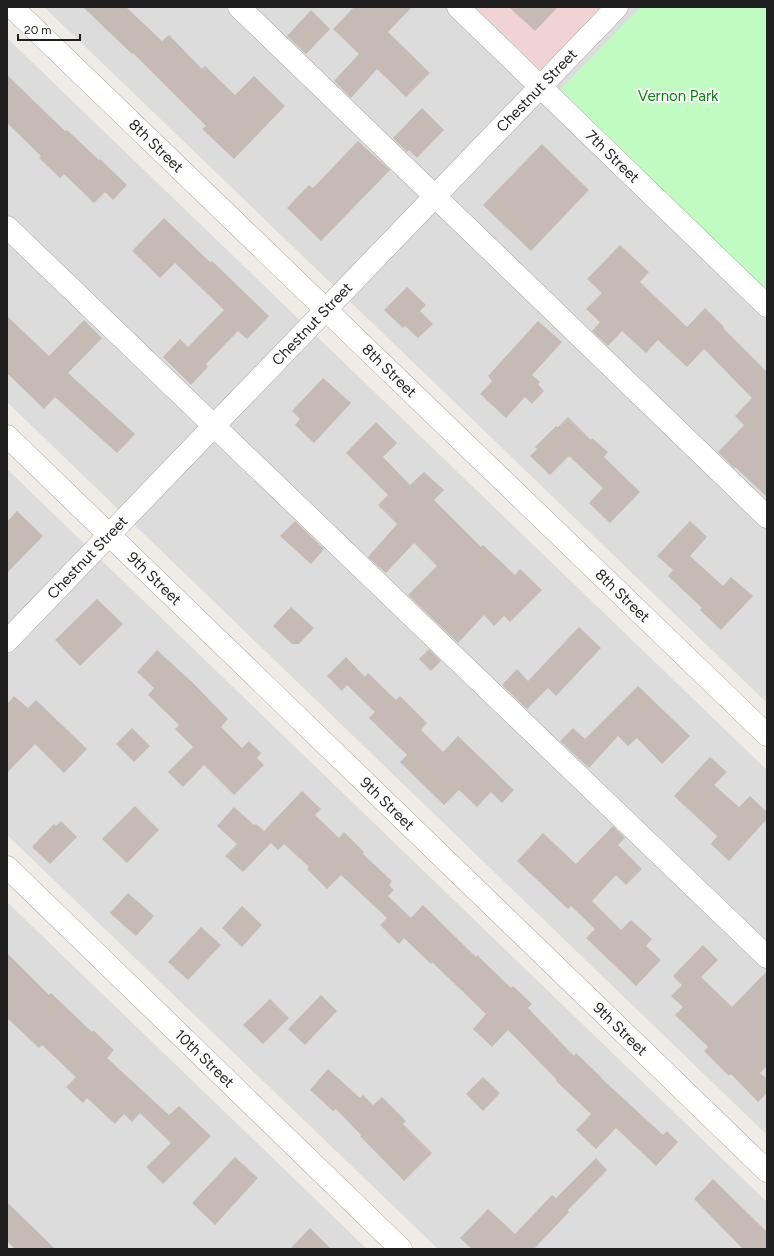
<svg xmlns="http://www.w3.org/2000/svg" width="774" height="1256" font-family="Figtree,sans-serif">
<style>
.residential{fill:#dddcdc}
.commercial{fill:#f2d3d4}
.park{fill:#c0fcc1}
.building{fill:#c5bbb4}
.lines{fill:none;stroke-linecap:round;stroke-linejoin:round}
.minor-casing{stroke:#a6a6a6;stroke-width:23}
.minor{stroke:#fff;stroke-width:22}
.labels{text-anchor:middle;stroke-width:4;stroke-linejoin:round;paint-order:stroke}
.street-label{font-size:15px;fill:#1f1f1f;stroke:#fff}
.park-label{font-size:15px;fill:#058508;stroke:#fff}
</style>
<rect width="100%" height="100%" fill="#f0ece5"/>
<g class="residential">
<polygon points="44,7 767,7 767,703"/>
<polygon points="7,38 767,770 767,1135 7,402"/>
<polygon points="7,469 767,1202 767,1249 438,1249 7,835"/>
<polygon points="7,902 367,1249 7,1249"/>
</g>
<polygon class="commercial" points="458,7 617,7 540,87"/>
<polygon class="park" points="641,7 767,7 767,306 552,98"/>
<g class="building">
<polygon points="83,7 126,7 162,41 169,35 202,69 205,66 235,95 254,76 285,106 234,159 202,129 206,126 133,53 132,54"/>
<polygon points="354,7 412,7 388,32 430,73 406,97 377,69 351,98 334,81 359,54 333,29"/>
<polygon points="509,7 558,7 535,31"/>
<polygon points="311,10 330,29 306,54 287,36"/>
<polygon points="7,75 65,131 67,130 99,160 100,159 127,185 113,200 105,192 94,203 64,174 60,178 39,158 41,156 7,123"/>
<polygon points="422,108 444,130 417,158 409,150 407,152 393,138"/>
<polygon points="358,141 390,170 321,241 287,208 309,185 313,188"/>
<polygon points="542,144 589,190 531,251 483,205"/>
<polygon points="164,218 210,262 212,261 269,316 247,339 238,331 206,364 208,367 191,385 163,357 180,339 188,347 224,310 175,263 160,278 132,251"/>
<polygon points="620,245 649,272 640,282 687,327 705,308 724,327 723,328 767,372 767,497 735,467 734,468 718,452 744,425 735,416 752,398 704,349 687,367 658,340 646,353 622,331 608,346 592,331 600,322 586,309 602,293 587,279"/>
<polygon points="407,287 426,305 420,311 433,324 418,338 405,326 403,328 384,310"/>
<polygon points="7,316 49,356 84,320 102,338 68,373 135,434 117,453 55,397 44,409 7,373"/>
<polygon points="538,321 562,342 532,375 540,382 538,384 544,391 532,404 525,397 506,418 480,394 492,381 488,376"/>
<polygon points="323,378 351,403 314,443 295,425 300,419 292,411"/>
<polygon points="568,417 591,440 592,438 608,452 604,457 640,492 610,523 589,503 603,488 569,456 550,475 530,456 537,449 535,447 556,426 558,427"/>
<polygon points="376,422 397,443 383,457 410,485 424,472 444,490 434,500 481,547 483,545 515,575 520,569 542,590 510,622 504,616 494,626 484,615 458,643 408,595 437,566 414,543 386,573 368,557 397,524 378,505 388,495 346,453"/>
<polygon points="17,511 43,536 7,573 7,522"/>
<polygon points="295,521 324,549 311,564 280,536"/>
<polygon points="690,521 707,537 690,556 723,586 731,577 753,596 721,630 700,610 702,608 668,576 673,570 657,556"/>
<polygon points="97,599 123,624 80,666 55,640"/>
<polygon points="291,607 314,628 299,644 292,644 273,626"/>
<polygon points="579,627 601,648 556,696 548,688 527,709 502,685 517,669 528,681"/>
<polygon points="429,649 441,661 431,671 419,659"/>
<polygon points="157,650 192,682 228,719 221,727 242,748 249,741 261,753 257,758 264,765 234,795 204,765 183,787 168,772 193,747 175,729 179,725 148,695 154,688 137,672"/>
<polygon points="346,657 365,677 368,673 396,700 400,696 427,723 421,730 443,752 458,736 514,790 502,803 491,792 477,807 459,790 444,805 400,762 407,755 369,718 375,712 347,685 342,691 327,676"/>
<polygon points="638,686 690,736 662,764 637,738 628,746 618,736 589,768 560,741 573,728 585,739"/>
<polygon points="14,696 28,708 36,700 87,749 64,773 35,744 7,773 7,704"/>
<polygon points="132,728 150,746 134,762 116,744"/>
<polygon points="710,757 727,772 714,785 739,807 750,796 767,812 767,819 729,861 711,844 717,836 674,796"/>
<polygon points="302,791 321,809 315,815 339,838 344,832 364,852 363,854 392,881 389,885 394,890 388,896 411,918 423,905 476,957 477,955 511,988 513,986 532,1004 528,1008 574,1056 576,1053 601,1077 601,1078 663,1135 667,1131 678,1142 656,1166 616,1128 596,1149 576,1130 591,1114 556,1081 557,1080 508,1030 492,1047 473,1029 486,1014 432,962 431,964 404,938 399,944 380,925 387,918 341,875 327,889 307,869 309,867 284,844 278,850 271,843 243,872 225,856 237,844 217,826 234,807 254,825 256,824 264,831"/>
<polygon points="135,806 159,830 127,863 102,839"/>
<polygon points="61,821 77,837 50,864 32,847 54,824 56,826"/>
<polygon points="613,826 625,838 618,845 642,869 626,885 616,875 592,901 621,930 631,920 652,939 646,946 661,960 636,986 586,938 595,929 571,906 568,909 517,861 543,833 576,864"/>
<polygon points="128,893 154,916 136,936 110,913"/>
<polygon points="242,906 262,925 242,947 222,928"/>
<polygon points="201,927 221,945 188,980 168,962"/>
<polygon points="703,945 718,960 701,977 732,1007 767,971 767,1066 760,1073 767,1079 767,1093 758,1102 731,1074 729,1076 704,1051 708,1047 675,1015 683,1007 671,996 682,985 673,976"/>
<polygon points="7,953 49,995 51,993 92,1032 93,1030 114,1050 107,1058 169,1115 179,1106 211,1136 163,1184 146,1167 171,1143 140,1113 132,1122 124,1114 115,1124 87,1098 83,1103 66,1087 76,1077 42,1045 39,1048 7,1018"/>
<polygon points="321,995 337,1011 305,1045 288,1029"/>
<polygon points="270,999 289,1018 263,1044 243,1025"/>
<polygon points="328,1069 360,1098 363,1095 373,1105 382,1097 406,1121 403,1124 432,1153 404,1181 360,1136 361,1135 336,1109 333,1111 310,1090"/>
<polygon points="483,1077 500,1093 483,1111 466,1094"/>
<polygon points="235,1157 258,1178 215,1225 192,1203"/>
<polygon points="596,1158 607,1170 568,1210 569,1212 534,1249 472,1249 460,1238 488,1209 515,1234 552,1195 556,1198"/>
<polygon points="713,1179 767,1232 767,1249 743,1249 694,1199"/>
<polygon points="7,1202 55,1249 15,1249 7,1241"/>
<polygon points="310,1228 331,1249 290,1249"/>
</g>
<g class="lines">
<g class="minor-casing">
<g id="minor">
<path id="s1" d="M12 7 767 735"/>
<polyline points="239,7 767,517"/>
<path id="s2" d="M458 7 767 306"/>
<polyline points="7,227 767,957"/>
<path id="s3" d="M7 436 767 1171"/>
<path id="s4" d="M7 641 617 7"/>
<path id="s5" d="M7 867 401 1249"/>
</g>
</g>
<use href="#minor" class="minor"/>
</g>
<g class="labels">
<g class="street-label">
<text dy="5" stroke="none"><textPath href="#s4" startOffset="764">Chestnut Street</textPath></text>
<text dy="5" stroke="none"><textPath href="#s1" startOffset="200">8th Street</textPath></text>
<text dy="5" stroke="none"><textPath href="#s2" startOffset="215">7th Street</textPath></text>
<text dy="5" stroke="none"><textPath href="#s4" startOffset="440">Chestnut Street</textPath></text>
<text dy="5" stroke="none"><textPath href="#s1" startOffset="524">8th Street</textPath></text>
<text dy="5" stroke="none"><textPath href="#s4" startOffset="116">Chestnut Street</textPath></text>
<text dy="5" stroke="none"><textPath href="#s3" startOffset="205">9th Street</textPath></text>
<text dy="5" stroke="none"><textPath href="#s1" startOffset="848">8th Street</textPath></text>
<text dy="5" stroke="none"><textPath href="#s3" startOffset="529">9th Street</textPath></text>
<text dy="5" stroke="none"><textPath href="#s3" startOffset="853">9th Street</textPath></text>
<text dy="5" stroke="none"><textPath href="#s5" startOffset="275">10th Street</textPath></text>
</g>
<g class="park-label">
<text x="678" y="101">Vernon Park</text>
</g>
</g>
<rect width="774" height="1256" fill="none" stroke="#1f1f1f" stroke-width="16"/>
<path d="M18 34v6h62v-6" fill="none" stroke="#1f1f1f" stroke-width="2"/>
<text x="24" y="34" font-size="12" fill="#1f1f1f" stroke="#ffffff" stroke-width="3" paint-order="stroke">20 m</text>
</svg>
